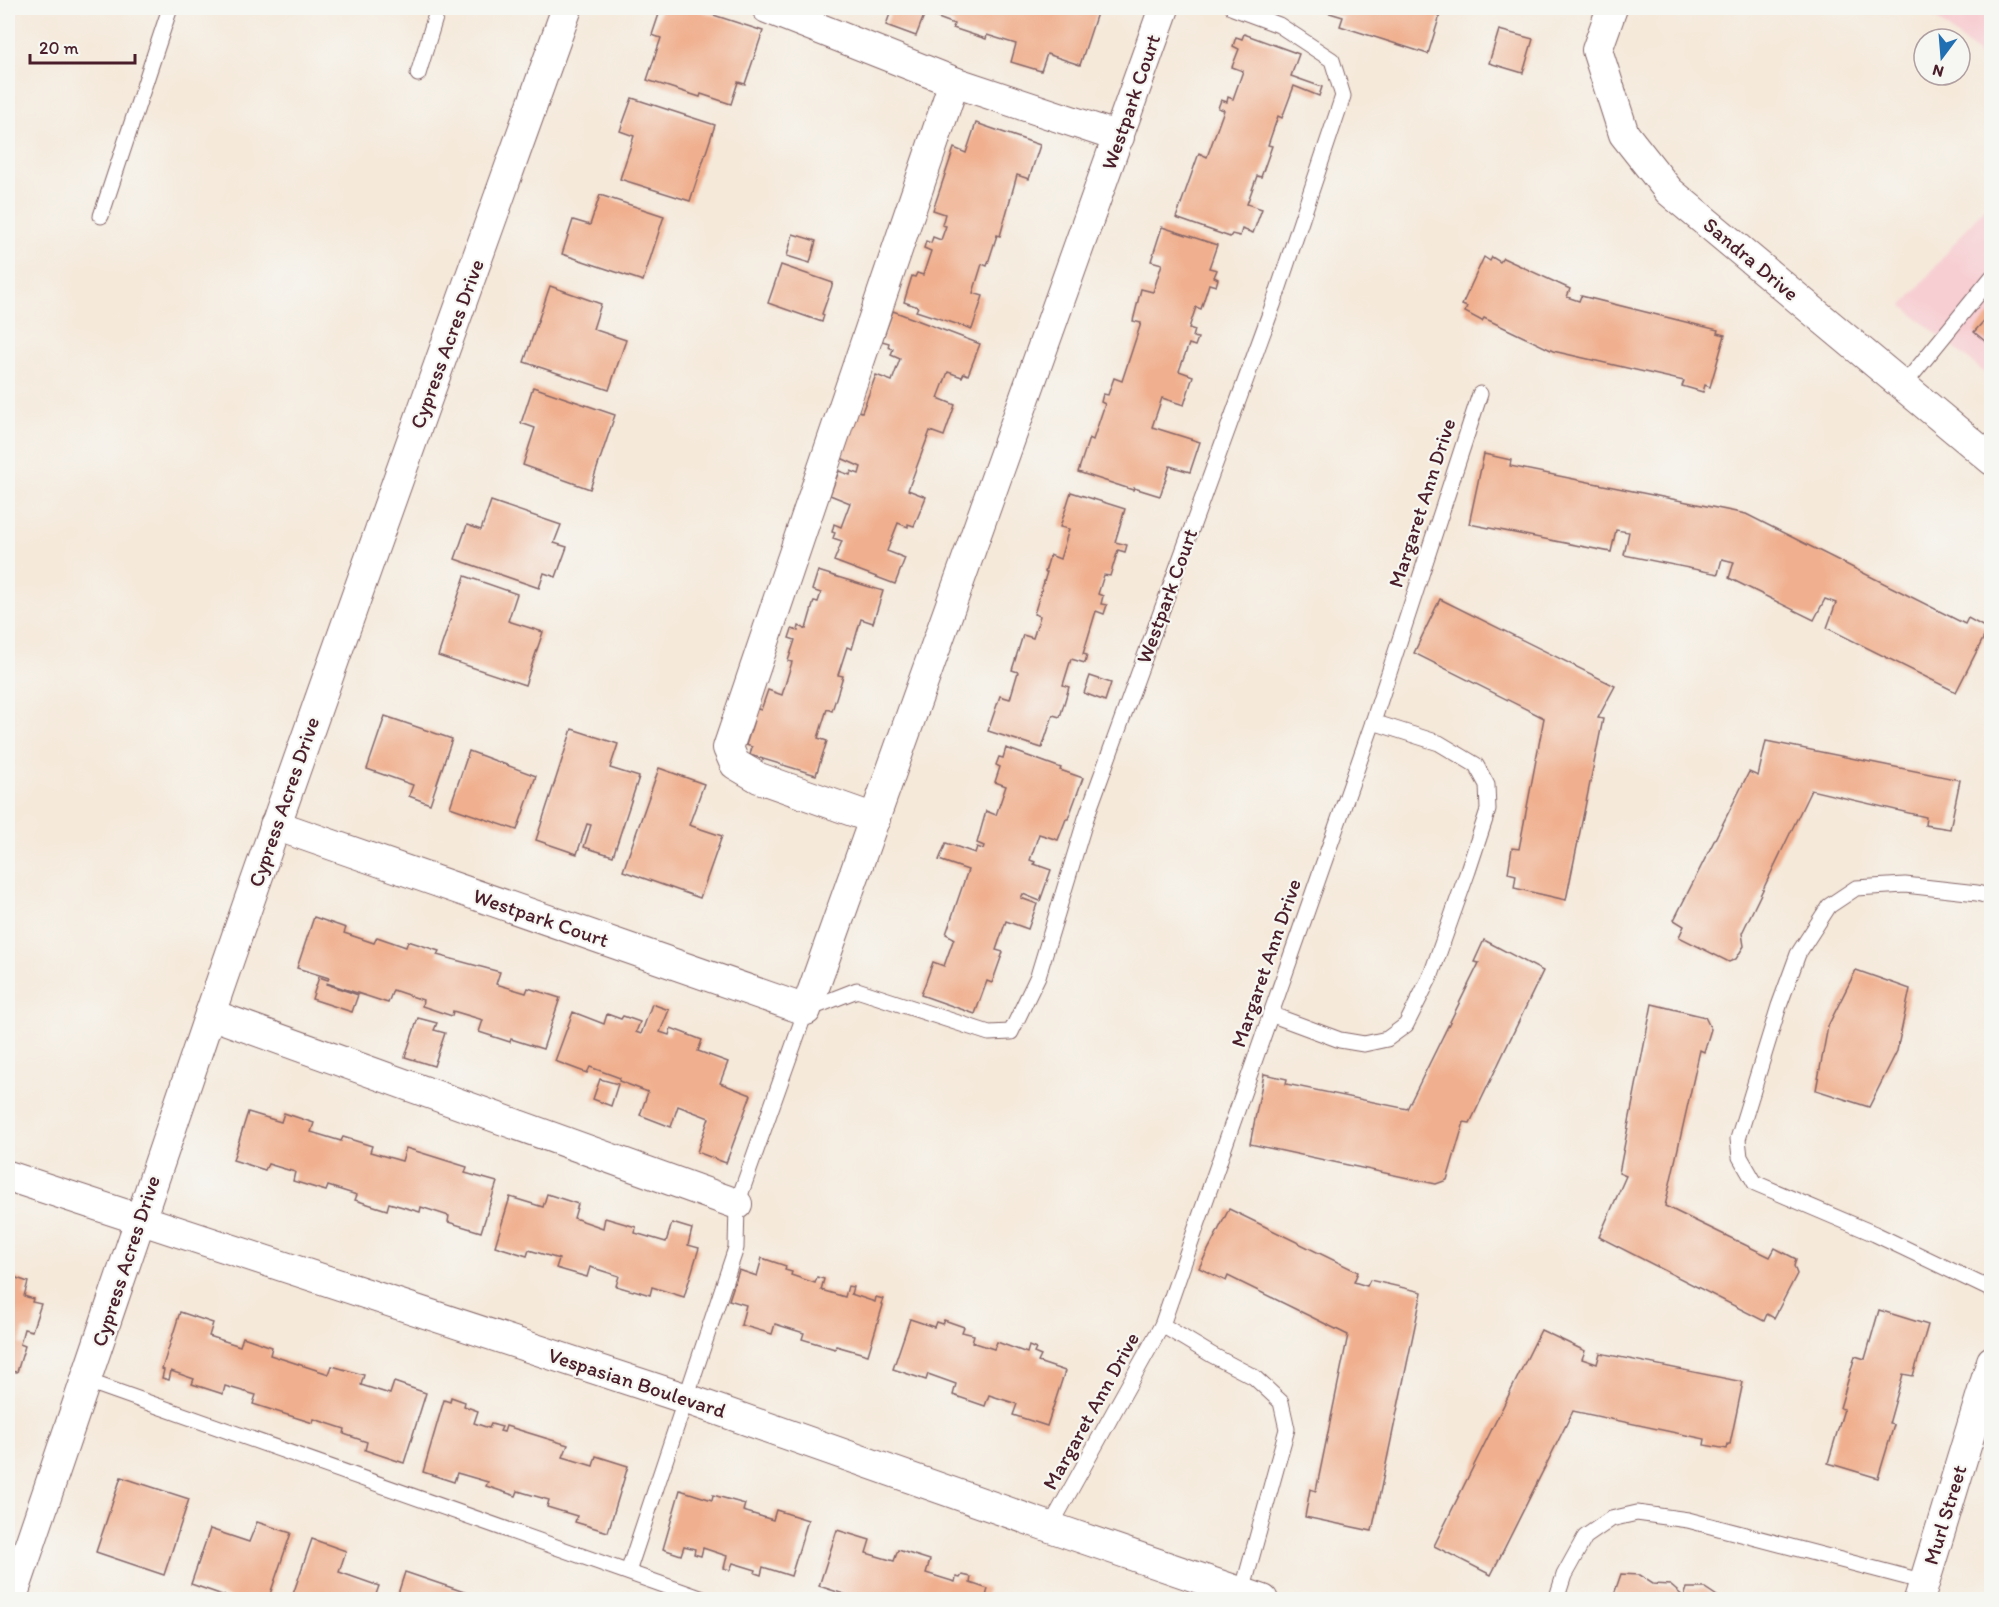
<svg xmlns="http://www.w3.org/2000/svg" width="1999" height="1607" font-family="Itim,sans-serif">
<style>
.built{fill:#f7cfd3}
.building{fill:#f0b08f}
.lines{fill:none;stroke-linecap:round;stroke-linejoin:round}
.service-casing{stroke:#866668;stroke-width:17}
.minor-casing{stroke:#866668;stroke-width:32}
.service{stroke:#fff;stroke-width:15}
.minor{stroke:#fff;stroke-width:30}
.labels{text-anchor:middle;stroke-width:4.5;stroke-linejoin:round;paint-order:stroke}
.street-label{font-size:21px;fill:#4a1f2b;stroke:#f6f6f2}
</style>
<rect width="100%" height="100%" fill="#f6f6f2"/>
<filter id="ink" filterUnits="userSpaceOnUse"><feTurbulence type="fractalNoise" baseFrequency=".0167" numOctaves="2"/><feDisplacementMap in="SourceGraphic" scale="12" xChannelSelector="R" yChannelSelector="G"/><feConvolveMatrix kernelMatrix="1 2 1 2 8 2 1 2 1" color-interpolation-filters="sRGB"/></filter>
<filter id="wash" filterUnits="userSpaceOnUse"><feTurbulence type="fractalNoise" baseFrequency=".008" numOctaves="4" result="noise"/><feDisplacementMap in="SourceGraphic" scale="24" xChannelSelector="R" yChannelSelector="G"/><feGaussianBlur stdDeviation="1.35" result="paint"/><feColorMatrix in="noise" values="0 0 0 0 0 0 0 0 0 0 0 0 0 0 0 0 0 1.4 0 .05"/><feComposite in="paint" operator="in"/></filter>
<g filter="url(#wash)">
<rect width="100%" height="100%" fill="#f5e9da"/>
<g class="built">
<polygon points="1924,8 1991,8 1991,65"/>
<polygon points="1991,199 1991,378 1903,306"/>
</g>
<g id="blocks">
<g class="building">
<polygon points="661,8 692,8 763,31 745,84 738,82 731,104 701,94 700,97 647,80 661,38 652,35"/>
<polygon points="892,8 1091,8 1098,10 1080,65 1047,54 1041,71 1011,62 1016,44 987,35 986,39 953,28 954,24 925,13 916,36 886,25"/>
<polygon points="1313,8 1440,8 1439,11 1441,12 1428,54 1340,26 1343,17"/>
<polygon points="1499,30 1533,39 1523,73 1489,63"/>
<polygon points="1244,34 1299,54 1291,76 1322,87 1319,96 1294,86 1282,118 1278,116 1268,145 1272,146 1261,177 1257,176 1247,204 1262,209 1253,233 1242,229 1240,236 1232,234 1230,237 1176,218 1199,153 1207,157 1224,110 1218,108 1221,100 1227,102 1228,97 1233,99 1243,71 1232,67 1239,49 1233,46 1236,37 1242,39"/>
<polygon points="632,98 715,125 690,201 620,179 634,136 620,131"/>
<polygon points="976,123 1040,145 1029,179 1017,175 1000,236 997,235 987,266 982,264 973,293 983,296 972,329 916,311 918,307 904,302 912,276 915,277 917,273 923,275 931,251 924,248 926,241 931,243 933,237 941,240 946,226 942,225 945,214 933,210 954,148 966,153"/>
<polygon points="600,195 664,216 643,281 562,254 573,220 590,225"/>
<polygon points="1162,227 1217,245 1209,268 1217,270 1214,277 1218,279 1216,286 1209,284 1201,309 1196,307 1189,328 1195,330 1193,337 1198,338 1195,346 1189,344 1179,371 1193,376 1184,405 1162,398 1152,427 1200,442 1190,472 1170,466 1160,496 1134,488 1133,490 1078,472 1089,438 1093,440 1105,404 1101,402 1103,394 1108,395 1114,378 1122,381 1141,323 1133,321 1141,289 1153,292 1162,264 1151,261"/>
<polygon points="793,234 816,241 810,263 787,256"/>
<polygon points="1484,257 1490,261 1492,257 1500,262 1503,258 1570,289 1567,297 1579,301 1581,296 1718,330 1717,333 1725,335 1710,387 1705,385 1703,392 1682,386 1684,381 1553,351 1484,318 1482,321 1465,312 1467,307 1462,305"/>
<polygon points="781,265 833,283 822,314 824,315 822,322 768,303"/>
<polygon points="550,286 601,304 593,329 626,340 609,390 524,362"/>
<polygon points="893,311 980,344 968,375 964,373 962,377 948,372 938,398 955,405 944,436 930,431 908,490 926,497 914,526 908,524 908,527 898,523 887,551 905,558 895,584 834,561 842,541 833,538 835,533 832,532 834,524 841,527 850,503 830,495 839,471 850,475 851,471 859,474 861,467 841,458 858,411 862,412 876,375 892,381 900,359 891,355 893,349 888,347 889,343 882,341"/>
<polygon points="1992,312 1992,347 1974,332"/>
<polygon points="533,387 615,415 590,489 523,465 535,428 521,423"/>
<polygon points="1484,454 1511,460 1510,466 1746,514 1965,624 1968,618 1988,629 1956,692 1827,628 1836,603 1825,599 1814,620 1729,578 1734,562 1722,559 1718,574 1624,555 1629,532 1616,530 1611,552 1469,524"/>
<polygon points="1071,492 1125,509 1115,542 1127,545 1125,552 1118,550 1110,576 1104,575 1098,594 1103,596 1101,604 1107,605 1104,614 1096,611 1083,654 1087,655 1085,663 1071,659 1063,685 1069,687 1060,717 1053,715 1042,748 988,731 1000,696 1010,699 1018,672 1012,670 1023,635 1033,638 1040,616 1034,614 1047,572 1045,572 1050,555 1060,559 1069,529 1060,527"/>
<polygon points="491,501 561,525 554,543 567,547 556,577 544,573 539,588 455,559 467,525 481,530"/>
<polygon points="818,571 883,591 873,623 861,619 852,649 847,647 838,675 843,676 832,711 827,709 818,738 827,741 816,775 750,755 752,747 746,745 754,720 751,719 755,708 761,710 768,690 782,695 792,662 788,661 795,640 789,638 792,629 798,631 799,626 806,629 814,601 818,602 821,593 812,590"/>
<polygon points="465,576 517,594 508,621 543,632 525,685 438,656"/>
<polygon points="1440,599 1615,686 1598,718 1603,719 1566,900 1514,888 1516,875 1508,873 1512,848 1519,849 1544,718 1414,653"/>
<polygon points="1090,676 1111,683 1105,701 1084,693"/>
<polygon points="385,716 452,739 430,804 409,796 413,785 367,769"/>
<polygon points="572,729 618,744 610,768 639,777 613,856 584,847 591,825 587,824 577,854 536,840"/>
<polygon points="1766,741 1960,780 1950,829 1925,825 1926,817 1811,790 1742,933 1744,946 1736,959 1729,962 1679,937 1684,926 1674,920 1749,772 1758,776"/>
<polygon points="1006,748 1061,768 1060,770 1083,778 1068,819 1066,819 1058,840 1039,834 1030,860 1035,862 1034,864 1051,870 1040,901 1023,894 1021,898 1037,904 1028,929 1006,921 996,950 1003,952 992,983 987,981 975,1014 921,995 933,962 944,966 954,938 946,934 968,870 939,860 946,843 975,853 977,847 983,849 984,846 977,843 986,811 996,815 1006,786 995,782 1000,767 996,765 999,757 1003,758"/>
<polygon points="469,751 536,776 517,830 450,807"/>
<polygon points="659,768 704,784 689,825 722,836 700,898 623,871"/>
<polygon points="314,917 346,928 344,933 374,943 377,937 406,947 408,941 439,951 437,955 500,972 496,984 526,993 528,988 560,998 543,1049 511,1039 510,1042 479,1032 483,1020 453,1011 452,1016 422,1006 423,1000 393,990 388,1003 327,983 326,984 358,995 352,1012 312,999 319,977 328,980 329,978 297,968"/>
<polygon points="1484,940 1543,971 1470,1123 1464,1122 1447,1180 1436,1184 1250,1144 1264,1074 1287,1079 1286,1084 1407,1109 1479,963 1474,962"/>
<polygon points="1856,970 1910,989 1897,1051 1869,1107 1816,1090 1828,1026"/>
<polygon points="652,1004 669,1010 660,1032 669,1035 671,1028 702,1040 698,1051 728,1062 720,1083 751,1095 726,1163 697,1152 709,1118 678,1106 671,1127 640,1115 648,1092 619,1081 620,1078 590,1067 587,1073 555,1061 573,1012 604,1024 607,1014 621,1019 623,1016 640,1022 636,1032 641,1034"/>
<polygon points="1652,1004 1705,1017 1711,1029 1704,1052 1700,1050 1665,1206 1770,1257 1775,1248 1796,1259 1794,1266 1797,1274 1774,1318 1767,1314 1764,1321 1599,1237 1626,1176 1619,1173"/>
<polygon points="418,1018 437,1023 434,1030 445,1033 434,1066 405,1057"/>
<polygon points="600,1079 618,1084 611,1106 593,1099"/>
<polygon points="248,1112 281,1122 284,1113 314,1123 311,1132 341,1141 343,1137 372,1146 370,1152 402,1161 406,1148 467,1167 465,1173 497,1182 481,1232 448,1222 449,1216 421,1207 420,1212 389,1203 387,1210 355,1200 357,1195 328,1186 326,1191 293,1181 295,1172 268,1164 265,1170 233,1160"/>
<polygon points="547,1194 578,1204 574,1218 603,1228 605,1218 636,1227 635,1233 666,1242 672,1223 692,1229 688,1245 699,1248 684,1297 652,1287 650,1295 634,1290 633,1291 616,1286 619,1276 590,1267 587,1277 556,1268 559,1259 529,1250 527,1256 495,1246 510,1197 543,1207"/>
<polygon points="1229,1209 1358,1272 1354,1282 1367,1286 1370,1280 1422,1292 1372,1531 1305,1517 1310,1489 1316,1491 1348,1335 1228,1276 1226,1281 1199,1268"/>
<polygon points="762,1258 786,1266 785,1270 792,1272 791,1275 815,1283 817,1277 824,1279 821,1290 845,1297 848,1286 853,1287 851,1294 875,1302 876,1297 883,1299 881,1304 883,1305 868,1355 836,1346 835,1349 802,1339 804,1333 775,1324 772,1334 741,1325 746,1305 729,1300 739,1270 757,1276"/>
<polygon points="8,1275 28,1282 24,1296 33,1299 32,1302 41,1304 32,1331 24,1329 20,1344 25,1346 17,1372 8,1371"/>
<polygon points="1879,1310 1928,1325 1913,1376 1903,1374 1889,1424 1894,1425 1878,1478 1828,1463 1844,1409 1840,1408 1855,1356 1865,1359"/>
<polygon points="180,1312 213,1323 209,1336 240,1346 243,1337 272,1347 270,1355 329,1374 332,1366 364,1375 361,1385 390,1394 394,1382 426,1393 404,1463 365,1450 367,1442 344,1434 345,1429 314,1419 313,1423 253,1404 256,1395 225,1386 223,1394 192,1384 194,1379 171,1371 169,1380 162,1378 164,1370 162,1369"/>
<polygon points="910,1319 934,1327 936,1322 942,1324 944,1320 964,1327 962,1332 974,1335 972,1342 994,1349 997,1342 1027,1353 1029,1346 1036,1349 1034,1353 1041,1356 1038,1362 1065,1371 1047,1426 1013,1415 1017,1404 989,1395 985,1406 953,1395 956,1384 928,1374 926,1380 893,1369"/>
<polygon points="1541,1330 1585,1351 1582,1359 1597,1364 1600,1353 1743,1382 1730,1444 1728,1444 1727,1449 1704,1445 1705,1439 1573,1411 1491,1575 1434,1546"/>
<polygon points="451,1397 465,1402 464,1406 478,1411 474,1423 489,1428 491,1424 502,1427 500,1431 504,1432 506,1426 568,1445 563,1457 593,1466 596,1456 628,1466 608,1532 575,1522 577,1516 547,1507 549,1500 518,1491 516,1496 486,1486 488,1482 457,1473 454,1482 423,1472 444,1400 450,1402"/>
<polygon points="121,1477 189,1499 164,1575 96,1552"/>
<polygon points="680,1490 712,1500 713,1495 745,1504 743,1511 773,1520 776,1510 808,1520 791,1576 763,1567 761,1575 755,1573 756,1570 733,1563 730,1570 724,1568 727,1556 703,1548 701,1556 694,1554 695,1549 684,1546 681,1555 663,1549"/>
<polygon points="257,1522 291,1533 268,1600 237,1600 191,1584 210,1529 249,1542"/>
<polygon points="837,1530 870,1540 866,1553 894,1561 898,1550 930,1560 926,1573 955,1582 956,1577 960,1578 962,1575 971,1577 970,1583 988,1589 985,1600 849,1600 850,1596 819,1586"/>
<polygon points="312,1539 346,1551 339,1572 379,1586 374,1600 291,1600"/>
<polygon points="405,1572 479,1597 478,1600 396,1600"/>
<polygon points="1621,1574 1639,1575 1653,1584 1670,1585 1684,1597 1687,1588 1705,1588 1723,1600 1612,1600"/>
</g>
</g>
</g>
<g filter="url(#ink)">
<use href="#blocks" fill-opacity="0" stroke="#866668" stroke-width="1.5"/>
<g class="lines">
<g class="service-casing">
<g id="service">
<polyline points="418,74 438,8"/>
<polyline points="101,216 170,8"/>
<polyline points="1903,386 1992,277"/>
<polyline points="1992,897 1977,893 1905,885 1856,888 1829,906 1798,954 1779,1006 1738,1139 1740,1157 1755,1183 1875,1234 1992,1290"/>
<polyline points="1270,1014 1340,1040 1364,1044 1387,1039 1406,1025 1431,975 1468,871 1488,810 1487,785 1476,765 1439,743 1373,722"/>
<polyline points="1162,1325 1212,1355 1254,1377 1281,1402 1287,1429 1242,1592"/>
<polyline points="87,1381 706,1600"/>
<polyline points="1050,1527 1162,1325 1373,722 1480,394"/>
<polyline points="628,1572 736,1248 737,1204 806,1010 857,990 989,1033 1011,1032 1038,976 1086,818 1273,305 1343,96 1332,60 1279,25 1233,8"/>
<polyline points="1556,1600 1564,1575 1585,1537 1611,1519 1637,1513 1688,1520 1925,1582"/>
</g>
</g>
<g class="minor-casing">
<g id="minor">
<polyline points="767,8 954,82 1119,137"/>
<polyline points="1612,8 1597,50 1624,134 1669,191 1992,460"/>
<polyline points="875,819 759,778 735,764 728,748 954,82"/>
<polyline points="275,825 806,1010 1164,8"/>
<polyline points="210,1014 737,1204"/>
<polyline points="8,1176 687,1399 1050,1527 1263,1600"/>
<path d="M11 1600C79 1405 142 1209 210 1014 326 677 447 343 567 8"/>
<polyline points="1919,1600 1992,1361"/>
</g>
</g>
<use href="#service" class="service"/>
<use href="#minor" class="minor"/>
</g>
</g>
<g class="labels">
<g class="street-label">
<text transform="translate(1131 102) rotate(-71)" y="7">Westpark Court</text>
<text transform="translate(1751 259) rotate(40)" y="7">Sandra Drive</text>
<text transform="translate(447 344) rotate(-70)" y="7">Cypress Acres Drive</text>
<text transform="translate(1422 503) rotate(-72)" y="7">Margaret Ann Drive</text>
<text transform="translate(1167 596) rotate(-70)" y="7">Westpark Court</text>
<text transform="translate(284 802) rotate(-71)" y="7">Cypress Acres Drive</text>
<text transform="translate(541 918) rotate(19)" y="7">Westpark Court</text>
<text transform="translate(1266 963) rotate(-71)" y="7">Margaret Ann Drive</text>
<text transform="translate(126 1261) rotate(-72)" y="7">Cypress Acres Drive</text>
<text transform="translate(637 1383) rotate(18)" y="7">Vespasian Boulevard</text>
<text transform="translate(1091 1411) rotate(-61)" y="7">Margaret Ann Drive</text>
<text transform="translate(1945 1515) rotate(-73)" y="7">Murl Street</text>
</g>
</g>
<rect width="1999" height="1607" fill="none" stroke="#f6f6f2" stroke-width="30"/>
<g transform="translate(1942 57) rotate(196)"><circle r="28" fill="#f6f6f2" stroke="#b1a0a2" stroke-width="1.5"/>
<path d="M0-4.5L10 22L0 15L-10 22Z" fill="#1f6fb2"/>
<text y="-9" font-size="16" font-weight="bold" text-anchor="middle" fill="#4a1f2b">N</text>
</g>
<path d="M30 54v9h105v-9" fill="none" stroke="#4a1f2b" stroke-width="3"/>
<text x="39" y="54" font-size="18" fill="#4a1f2b" stroke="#f6f6f2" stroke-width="4.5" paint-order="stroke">20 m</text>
</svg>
